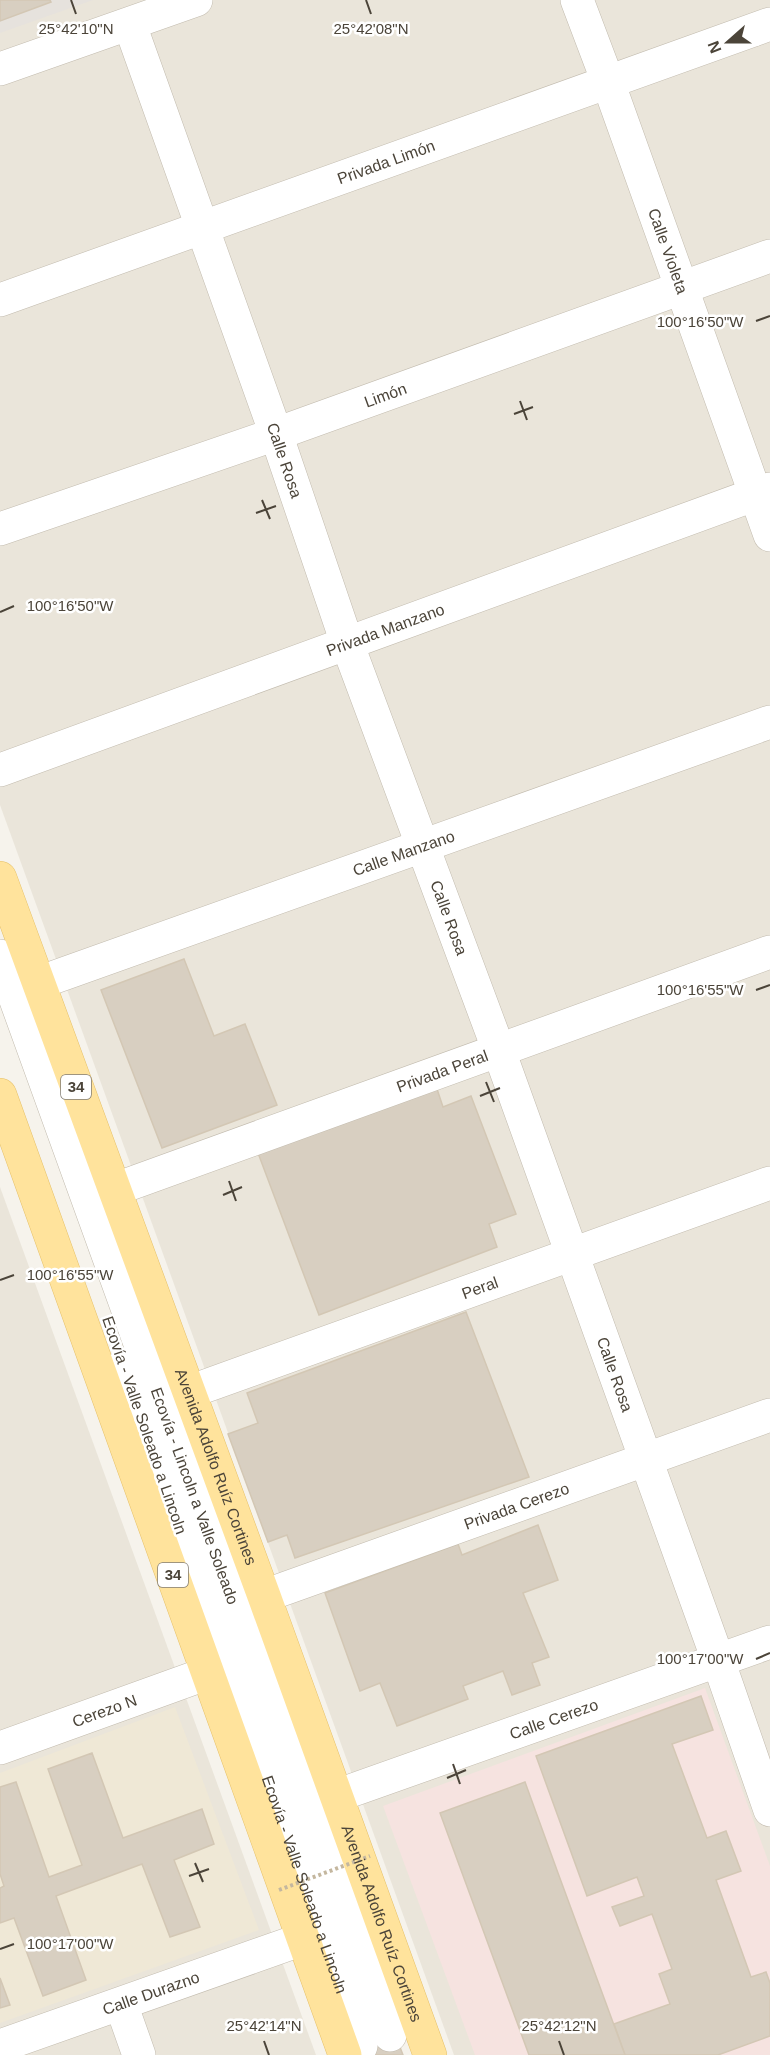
<svg xmlns="http://www.w3.org/2000/svg" width="770" height="2055" font-family="Helvetica,sans-serif">
<style>
.residential{fill:#eae5da}
.industrial{fill:#e6e2dd}
.education{fill:#efe8d6}
.medical{fill:#f6e3e0}
.building{fill:#d8cfc1;stroke:#d3c7b4;stroke-width:1.5}
.lines{fill:none;stroke-linecap:round;stroke-linejoin:round}
.minor-casing{stroke:#c2bbae;stroke-width:34}
.major-casing{stroke:#e6c16a;stroke-width:34}
.minor{stroke:#fff;stroke-width:33}
.major{stroke:#ffe39c;stroke-width:33}
.path-bridge{stroke:#c4b79f;stroke-width:4;stroke-dasharray:3 3;stroke-linecap:butt}
.ticks{fill:none;stroke:#4b4439;stroke-width:2}
.labels{text-anchor:middle;stroke-width:5;stroke-linejoin:round;paint-order:stroke}
.shield{fill:#fff;stroke:#817c74;stroke-width:1.5}
.shield-label{font-size:15px;font-weight:bold;fill:#4b4439}
.street-label{font-size:16px;fill:#4b4439;stroke:#fff}
.ticks-label{font-size:15px;text-anchor:middle;fill:#4b4439;stroke:#fff;stroke-width:5;stroke-linejoin:round;paint-order:stroke}
</style>
<rect width="100%" height="100%" fill="#f6f3ec"/>
<g class="residential">
<polygon points="0,0 770,0 770,2055 454,2055 0,805"/>
<polygon points="0,1187 316,2055 0,2055"/>
</g>
<polygon class="industrial" points="0,0 93,0 0,33"/>
<polygon class="education" points="175,1707 259,1930 0,2023 0,1773"/>
<polygon class="medical" points="705,1688 770,1866 770,2055 475,2055 383,1806"/>
<g class="building">
<polygon points="0,0 50,0 51,2 0,21"/>
<polygon points="184,959 214,1036 245,1024 277,1105 162,1148 101,990"/>
<polygon points="436,1086 443,1107 471,1096 516,1214 489,1224 497,1247 319,1315 258,1153"/>
<polygon points="466,1312 529,1477 295,1558 287,1535 268,1542 228,1434 258,1423 247,1393"/>
<polygon points="538,1525 558,1580 523,1593 549,1657 532,1663 540,1685 512,1695 503,1671 463,1686 468,1699 397,1726 380,1683 360,1691 325,1593 458,1544 462,1555"/>
<polygon points="701,1696 713,1730 672,1744 707,1838 726,1831 741,1871 716,1880 751,1977 766,1972 770,1983 770,2036 718,2055 625,2055 614,2024 670,2004 659,1974 672,1969 652,1914 620,1926 612,1907 644,1896 637,1877 587,1896 536,1756"/>
<polygon points="92,1753 123,1838 202,1809 214,1844 174,1860 200,1927 170,1937 142,1864 56,1896 86,1980 43,1996 14,1918 0,1923 0,1888 4,1886 0,1874 0,1787 16,1782 49,1877 82,1865 48,1769"/>
<polygon points="525,1782 558,1873 625,2055 529,2055 440,1813"/>
<polygon points="0,1978 10,2005 0,2008"/>
<polygon points="395,2034 403,2055 354,2055"/>
</g>
<g class="lines">
<g class="minor-casing">
<g id="minor">
<path id="s1" d="M577 0 608 82 770 535"/>
<path id="s2" d="M130 25 276 434 347 643 499 1051 718 1660 770 1810"/>
<polyline points="0,69 196,0"/>
<path id="s3" d="M0 300 770 24"/>
<path id="s4" d="M0 529 276 434 770 256"/>
<path id="s5" d="M0 770 770 489"/>
<path id="s6" d="M0 956 390 2035"/>
<path id="s7" d="M38 983 770 722"/>
<path id="s8" d="M113 1190 770 952"/>
<path id="s9" d="M124 1365 361 2046"/>
<path id="s10" d="M189 1392 770 1183"/>
<path id="s11" d="M264 1596 770 1415"/>
<path id="s12" d="M0 1748 208 1673"/>
<path id="s13" d="M336 1796 770 1642"/>
<polyline points="121,2004 139,2055"/>
<path id="s14" d="M0 2046 303 1939"/>
</g>
</g>
<g class="major-casing">
<g id="major">
<path id="s15" d="M0 878 264 1596 430 2055"/>
<polyline points="0,1095 345,2055"/>
</g>
</g>
<use href="#minor" class="minor"/>
<use href="#major" class="major"/>
<polyline class="path-bridge" points="279,1890 370,1856"/>
</g>
<path class="ticks" d="M71 0 76 14M366 0 371 14M756 321 770 316M520 401 527 420M514 414 533 407M262 500 270 519M256 513 276 506M0 612 14 606M756 990 770 985M486 1082 494 1102M480 1096 500 1088M229 1181 236 1201M223 1195 242 1187M0 1280 14 1275M756 1659 770 1653M453 1764 460 1784M447 1778 466 1770M195 1863 203 1882M189 1876 209 1869M0 1949 14 1944M264 2041 269 2055M559 2041 564 2055"/>
<g class="labels">
<g class="shield">
<rect x="61" y="1075" width="30" height="24" rx="4.5"/>
<rect x="158" y="1563" width="30" height="24" rx="4.5"/>
</g>
<g class="shield-label">
<text x="76" y="1092">34</text>
<text x="173" y="1580">34</text>
</g>
<g class="street-label">
<text dy="6" stroke="none"><textPath href="#s3" startOffset="410">Privada Limón</textPath></text>
<text dy="6" stroke="none"><textPath href="#s1" startOffset="267">Calle Violeta</textPath></text>
<text dy="6" stroke="none"><textPath href="#s4" startOffset="408">Limón</textPath></text>
<text dy="6" stroke="none"><textPath href="#s2" startOffset="462">Calle Rosa</textPath></text>
<text dy="6" stroke="none"><textPath href="#s5" startOffset="410">Privada Manzano</textPath></text>
<text dy="6" stroke="none"><textPath href="#s7" startOffset="388">Calle Manzano</textPath></text>
<text dy="6" stroke="none"><textPath href="#s2" startOffset="948">Calle Rosa</textPath></text>
<text dy="6" stroke="none"><textPath href="#s8" startOffset="350">Privada Peral</textPath></text>
<text dy="6" stroke="none"><textPath href="#s10" startOffset="309">Peral</textPath></text>
<text dy="6" stroke="none"><textPath href="#s2" startOffset="1434">Calle Rosa</textPath></text>
<text transform="translate(145 1425) rotate(71)" y="6">Ecovía - Valle Soleado a Lincoln</text>
<text dy="6" stroke="none"><textPath href="#s15" startOffset="627">Avenida Adolfo Ruíz Cortines</textPath></text>
<text dy="6" stroke="none"><textPath href="#s6" startOffset="574">Ecovía - Lincoln a Valle Soleado</textPath></text>
<text dy="6" stroke="none"><textPath href="#s11" startOffset="268">Privada Cerezo</textPath></text>
<text dy="6" stroke="none"><textPath href="#s12" startOffset="111">Cerezo N</textPath></text>
<text dy="6" stroke="none"><textPath href="#s13" startOffset="231">Calle Cerezo</textPath></text>
<text dy="6" stroke="none"><textPath href="#s9" startOffset="550">Ecovía - Valle Soleado a Lincoln</textPath></text>
<text dy="6" stroke="none"><textPath href="#s15" startOffset="1113">Avenida Adolfo Ruíz Cortines</textPath></text>
<text dy="6" stroke="none"><textPath href="#s14" startOffset="160">Calle Durazno</textPath></text>
</g>
</g>
<g class="ticks-label">
<text x="76" y="34">25°42'10"N</text>
<text x="371" y="34">25°42'08"N</text>
<text x="700" y="327">100°16'50"W</text>
<text x="70" y="611">100°16'50"W</text>
<text x="700" y="995">100°16'55"W</text>
<text x="70" y="1280">100°16'55"W</text>
<text x="700" y="1664">100°17'00"W</text>
<text x="70" y="1949">100°17'00"W</text>
<text x="264" y="2031">25°42'14"N</text>
<text x="559" y="2031">25°42'12"N</text>
</g>
<g transform="translate(728 42) rotate(249)" stroke="#ffffff" stroke-width="4.5" paint-order="stroke">
<path d="M0-4.5L10 22L0 15L-10 22Z" fill="#4b4439"/>
<text y="-9" font-size="16" font-weight="bold" text-anchor="middle" fill="#4b4439">N</text>
</g>
</svg>
